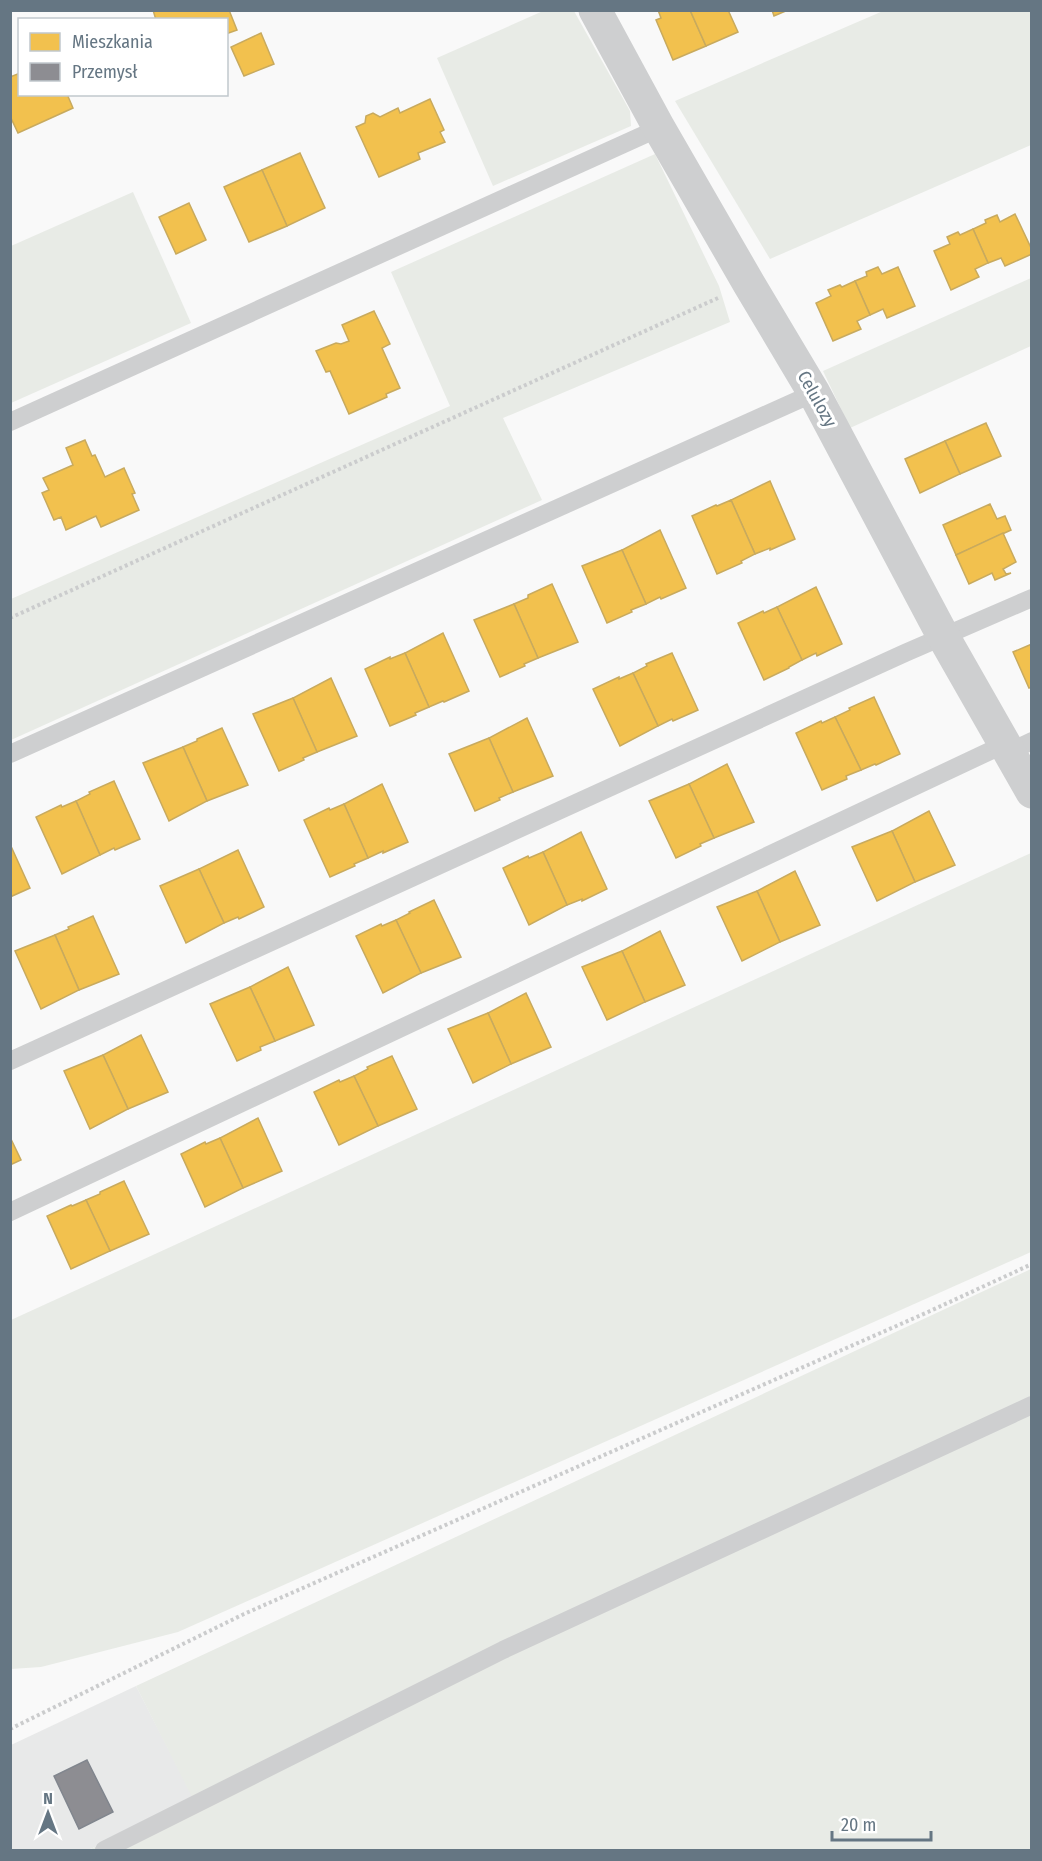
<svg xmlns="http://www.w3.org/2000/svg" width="1042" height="1861" font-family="'Fira Sans Condensed',sans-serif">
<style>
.built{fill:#e8e9e9}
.green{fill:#e8ebe6}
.homes{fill:#f2c14e;stroke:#c8aa5e;stroke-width:1.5}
.industry{fill:#8d8d92;stroke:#81868e;stroke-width:1.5}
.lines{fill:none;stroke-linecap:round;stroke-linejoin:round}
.path{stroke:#cbcccd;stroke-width:4;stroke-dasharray:3 3;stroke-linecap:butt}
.service{stroke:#cecfd0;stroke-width:18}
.minor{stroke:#cecfd0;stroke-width:33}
.labels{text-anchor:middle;stroke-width:6;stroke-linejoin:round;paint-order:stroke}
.street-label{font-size:18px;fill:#657683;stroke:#fff}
</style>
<rect width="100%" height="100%" fill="#f9f9f9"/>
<polygon class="built" points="136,1686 196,1803 88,1850 11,1850 11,1745"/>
<g class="green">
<polygon points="543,11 574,11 630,111 631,126 493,186 437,58"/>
<polygon points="883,11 1031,11 1031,145 770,259 675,101"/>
<polygon points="655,154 719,286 730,322 503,418 542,500 11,740 11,599 450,406 391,272"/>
<polygon points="133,192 191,323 11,403 11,246"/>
<polygon points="1031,278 1031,346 850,428 823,371"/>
<polygon points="1031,853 1031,1252 178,1632 41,1667 11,1669 11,1320"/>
<polygon points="1031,1269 1031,1850 88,1850 195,1803 136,1686"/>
</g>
<g class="homes">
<polygon points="153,10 229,10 237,30 226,34 226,20 156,20"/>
<polygon points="658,10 690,10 706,46 673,60 656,20 661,18"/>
<polygon points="690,10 728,10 738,32 706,46"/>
<polygon points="772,10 788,10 774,16"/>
<polygon points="261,33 274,64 244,76 231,47"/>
<polygon points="20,73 20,94 67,94 73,108 18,133 10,116 10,77"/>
<polygon points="430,99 444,130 440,132 445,142 418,153 420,159 379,177 356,127 365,123 366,116 373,113 380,117 398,108 400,113"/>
<polygon points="300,153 325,208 287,226 262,170"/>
<polygon points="262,170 287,226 249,242 224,187"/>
<polygon points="189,203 206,240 176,254 159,217"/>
<polygon points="1015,214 1032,250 1032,254 1005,266 1001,258 988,263 973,229 986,223 985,220 997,215 1000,222"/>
<polygon points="973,229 988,263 975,269 979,277 951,290 934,251 950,244 947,237 958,232 960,235"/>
<polygon points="878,267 882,274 898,267 915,306 887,318 883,309 870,315 855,281 867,276 866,272"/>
<polygon points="855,281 870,315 857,321 861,329 833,341 816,303 831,296 828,290 840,285 842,287"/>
<polygon points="374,311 390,344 382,348 400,388 386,394 387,397 349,414 330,371 326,372 316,351 336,343 341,344 349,341 342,325"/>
<polygon points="986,423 1001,456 960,474 945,441"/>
<polygon points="85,440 92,456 95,455 105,477 124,468 135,493 132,494 139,510 101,527 96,516 66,530 61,517 54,520 42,493 49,490 43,478 73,465 66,448"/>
<polygon points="945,441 960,474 920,493 905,459"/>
<polygon points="770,481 795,539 770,550 770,548 755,554 731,500"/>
<polygon points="731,500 755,554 741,561 742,563 717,574 692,516 716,505 717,506"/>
<polygon points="990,504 997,519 1005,516 1011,530 956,555 943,525"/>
<polygon points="660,530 686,588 661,599 660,597 646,604 622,550"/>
<polygon points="1003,533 1016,562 1003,569 1006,574 1011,573 995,580 992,573 969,584 956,555"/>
<polygon points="622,550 646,604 631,610 632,612 607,623 582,566"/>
<polygon points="552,584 578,642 538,658 514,604 528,598 528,595"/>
<polygon points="816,587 842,644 817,656 816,653 802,660 777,607"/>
<polygon points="514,604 538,658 524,664 525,666 500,677 474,620"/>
<polygon points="777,607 802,660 789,667 789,668 764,680 738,623 763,611 764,613"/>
<polygon points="443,633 469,691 444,702 443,701 429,707 405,653"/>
<polygon points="1032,644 1032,687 1029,688 1013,652"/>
<polygon points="405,653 429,707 415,713 416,715 390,726 365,669 390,657 390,659"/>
<polygon points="672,653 698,710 673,721 672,719 658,726 633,673 647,666 646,664"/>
<polygon points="633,673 658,726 620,746 593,689 619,677 619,679"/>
<polygon points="331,678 357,736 317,752 293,698"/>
<polygon points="874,697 900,754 876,765 875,764 861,770 835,717 850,710 849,708"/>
<polygon points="293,698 317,752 303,758 304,760 279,771 253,714"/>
<polygon points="835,717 861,770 846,776 847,779 822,790 796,733 821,721 822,723"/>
<polygon points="527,718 553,776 513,792 489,738"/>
<polygon points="222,728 248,785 207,801 183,747 197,741 197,739"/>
<polygon points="489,738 513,792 499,798 500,800 475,811 449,754"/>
<polygon points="183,747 207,801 169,821 143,763"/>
<polygon points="727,764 754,822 714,838 689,784"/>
<polygon points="114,781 140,839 115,850 114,848 100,855 76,801 90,794 89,792"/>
<polygon points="382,784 408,842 383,853 383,851 368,858 344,804"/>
<polygon points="689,784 714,838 700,844 701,846 676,858 649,801"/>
<polygon points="76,801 100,855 62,874 36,817 61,805 62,807"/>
<polygon points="344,804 368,858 354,864 355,866 330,877 304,820 329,808 330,810"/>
<polygon points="929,811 955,865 915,882 892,831"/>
<polygon points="892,831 915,882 877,901 852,847"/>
<polygon points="581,832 607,889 582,901 582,899 567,905 543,852"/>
<polygon points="10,844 30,888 10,897"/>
<polygon points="238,850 264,907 239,919 238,917 224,923 199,869"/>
<polygon points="543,852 567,905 529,925 503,868 528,856 529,858"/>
<polygon points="199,869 224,923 186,943 160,886"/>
<polygon points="795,871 820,925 780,942 757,891"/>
<polygon points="757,891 780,942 742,961 717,907"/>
<polygon points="434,900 461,957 421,973 396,920 410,913 409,912"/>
<polygon points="93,916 119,974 79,990 55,935 69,929 68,927"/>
<polygon points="396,920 421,973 383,993 356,936 381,924 382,926"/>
<polygon points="660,931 685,985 645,1002 622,951"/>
<polygon points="55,935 79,990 41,1009 15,951"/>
<polygon points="622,951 645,1002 607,1020 582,967"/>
<polygon points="288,967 314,1025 275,1041 250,987"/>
<polygon points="250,987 275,1041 260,1047 261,1050 237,1061 210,1004"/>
<polygon points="526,993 551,1047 511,1064 488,1013"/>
<polygon points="488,1013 511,1064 473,1083 448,1029"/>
<polygon points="141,1035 168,1092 128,1109 103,1055"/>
<polygon points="103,1055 128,1109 90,1129 64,1071"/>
<polygon points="392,1056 417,1109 378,1126 354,1076 368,1069 367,1067"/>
<polygon points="354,1076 378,1126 339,1145 314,1092 339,1080 340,1082"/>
<polygon points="258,1118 282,1171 243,1188 220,1138"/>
<polygon points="10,1137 21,1160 10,1165"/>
<polygon points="220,1138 243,1188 205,1207 181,1154 205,1142 206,1144"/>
<polygon points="124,1181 149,1234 110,1251 86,1200 100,1194 100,1192"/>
<polygon points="86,1200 110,1251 71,1269 47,1216 71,1205 72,1206"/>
</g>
<polygon class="industry" points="87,1760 113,1812 79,1829 54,1776"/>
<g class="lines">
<g class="path">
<polyline points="10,618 718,298"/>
<polyline points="10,1729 244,1614 928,1312 1032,1264"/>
</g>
<g class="service">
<polyline points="10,422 659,128"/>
<polyline points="1009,752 1032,741"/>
<polyline points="10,754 814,393"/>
<polyline points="10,1061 905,653 1032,598"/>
<polyline points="10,1212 1005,744"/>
<polyline points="104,1850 503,1650 1032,1405"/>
</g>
<polyline class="minor" points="595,10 659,128 749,284 814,393 943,636 1032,792"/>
</g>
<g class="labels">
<g class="street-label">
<text transform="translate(817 399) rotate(61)" y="6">Celulozy</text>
</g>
</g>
<rect width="1042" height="1861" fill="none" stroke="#657683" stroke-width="24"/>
<rect x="18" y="18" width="210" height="78" fill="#ffffff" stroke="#c1c8cd" stroke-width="1.5"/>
<rect x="30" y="33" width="30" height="18" fill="#f2c14e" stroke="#c1c8cd" stroke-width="1.5"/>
<text x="72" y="48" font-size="18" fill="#657683">Mieszkania</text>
<rect x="30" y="63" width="30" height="18" fill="#8d8d92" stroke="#c1c8cd" stroke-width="1.5"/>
<text x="72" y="78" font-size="18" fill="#657683">Przemysł</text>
<g transform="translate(48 1813)" stroke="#ffffff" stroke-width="4.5" paint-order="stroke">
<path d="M0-4.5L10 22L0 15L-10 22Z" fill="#657683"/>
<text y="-9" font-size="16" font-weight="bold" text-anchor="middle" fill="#657683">N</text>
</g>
<path d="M832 1831v9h99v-9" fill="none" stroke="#657683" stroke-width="3"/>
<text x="841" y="1831" font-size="18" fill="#657683" stroke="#ffffff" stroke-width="4.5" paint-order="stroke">20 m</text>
</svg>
